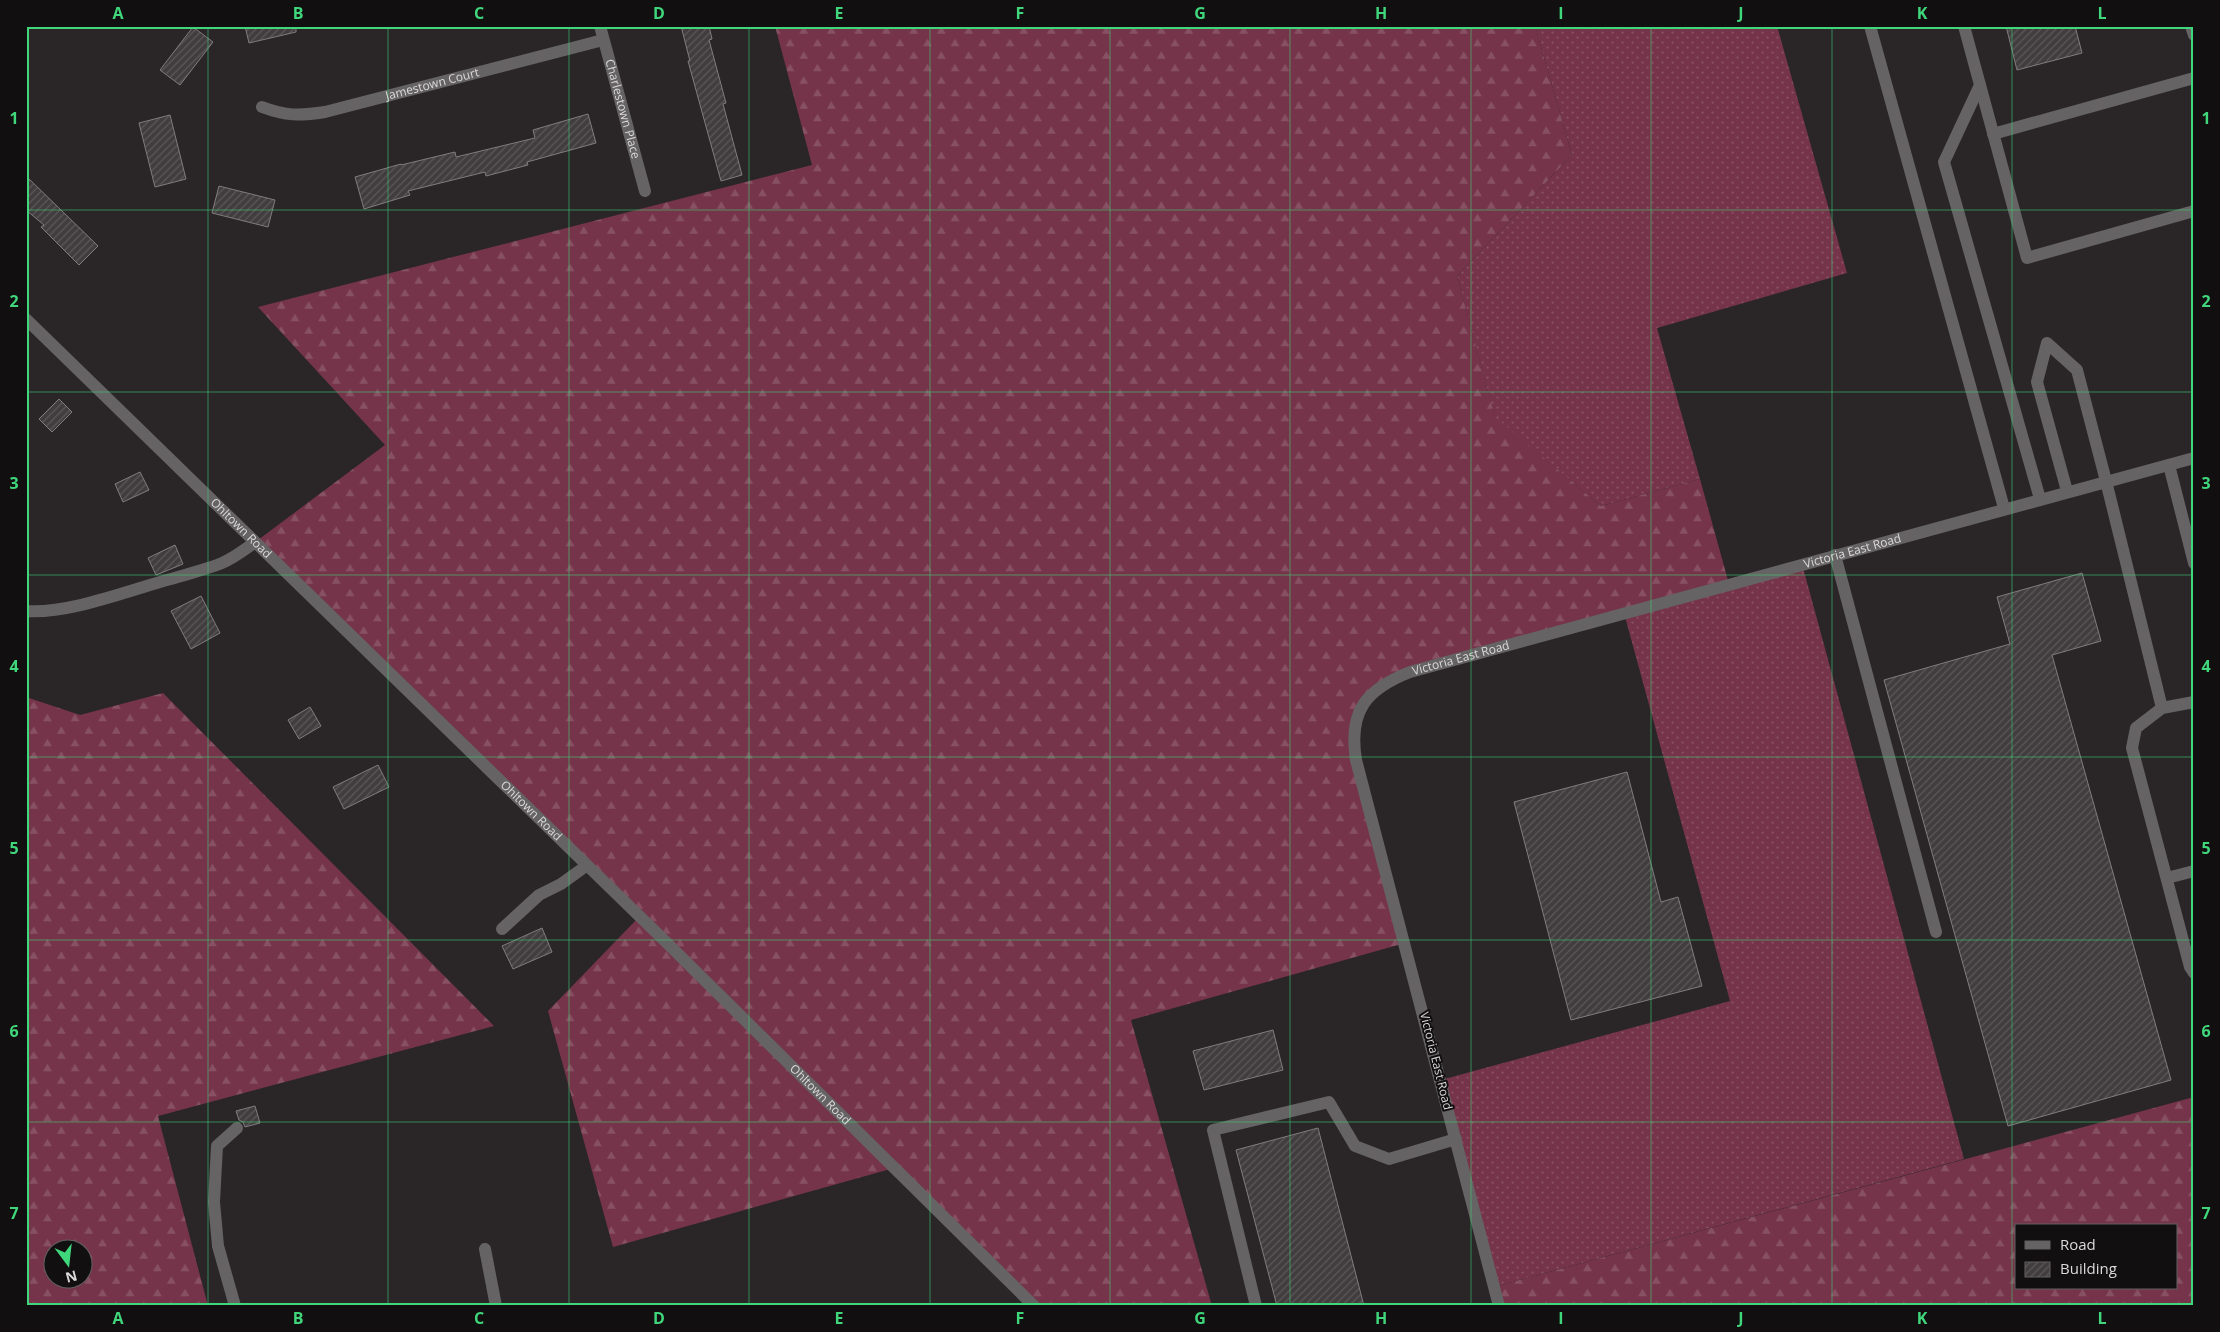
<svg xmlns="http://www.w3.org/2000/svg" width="2220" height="1332" font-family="'Open Sans',sans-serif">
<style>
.grass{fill:url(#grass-dots)}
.forest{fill:url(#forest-firs);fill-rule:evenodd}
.building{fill:url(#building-hatch);stroke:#817c7d}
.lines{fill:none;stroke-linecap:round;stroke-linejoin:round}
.minor{stroke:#656363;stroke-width:12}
.grid{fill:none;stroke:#40d77c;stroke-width:1;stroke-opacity:0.55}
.labels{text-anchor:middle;stroke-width:4;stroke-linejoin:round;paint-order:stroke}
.street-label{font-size:12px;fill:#dcd9da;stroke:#110f10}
.neatline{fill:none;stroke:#40d77c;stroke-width:2}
.grid-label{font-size:16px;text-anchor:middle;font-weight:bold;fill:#40d77c}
</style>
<defs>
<pattern id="grass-dots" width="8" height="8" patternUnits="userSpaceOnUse" patternTransform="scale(1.25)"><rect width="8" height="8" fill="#753449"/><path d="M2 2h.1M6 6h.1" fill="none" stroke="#885163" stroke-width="1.8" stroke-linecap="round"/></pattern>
<pattern id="forest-firs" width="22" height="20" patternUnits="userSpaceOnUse" patternTransform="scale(1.25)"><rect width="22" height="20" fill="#753449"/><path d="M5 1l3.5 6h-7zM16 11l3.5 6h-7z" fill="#885163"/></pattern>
<pattern id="building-hatch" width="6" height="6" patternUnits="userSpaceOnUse" patternTransform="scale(1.25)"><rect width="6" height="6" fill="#413c3d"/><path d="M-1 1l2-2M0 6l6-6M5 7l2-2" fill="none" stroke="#5c5858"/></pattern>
</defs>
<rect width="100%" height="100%" fill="#2a2627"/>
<g class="grass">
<polygon points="1535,26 1777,26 1847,273 1657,328 1700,479 1601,506 1495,418 1457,276 1572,155"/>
<polygon points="1802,564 1964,1159 1494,1287 1441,1080 1730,1001 1624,613"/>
</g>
<g class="forest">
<polygon points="775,26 1535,26 1572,155 1457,276 1495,417 1601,506 1700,479 1729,584 1376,688 1355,731 1405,943 1131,1020 1212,1306 1027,1306 894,1168 613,1247 548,1011 639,917 254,543 385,445 258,307 812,165"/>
<path d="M163 693 494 1026 158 1116 208 1306H26V697L80 715ZM52 1250H82V1280H52Z"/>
<path d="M2194 1097V1306H1499L1494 1287ZM2016 1226H2176V1288H2016Z"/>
</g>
<g class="building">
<polygon points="245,26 296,26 296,32 249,43"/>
<polygon points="681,26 709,26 712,39 709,40 726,103 723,104 742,175 721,181 688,61 690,61"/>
<polygon points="2006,26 2075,26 2082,53 2017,70"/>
<polygon points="193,27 213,42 180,85 160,70"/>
<polygon points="588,114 596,143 527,162 528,165 486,176 485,172 408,191 410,195 364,209 355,177 401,164 401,165 455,152 456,157 535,138 533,130"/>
<polygon points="170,115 186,179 155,187 139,123"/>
<polygon points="26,176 98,246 79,265 41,227 44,225 26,210"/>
<polygon points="219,186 275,200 268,227 212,213"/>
<polygon points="59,399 72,412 52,432 39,419"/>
<polygon points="140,472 149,490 123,502 115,484"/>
<polygon points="175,545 183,564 156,575 148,558"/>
<polygon points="2082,573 2101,641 2052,655 2171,1080 2008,1126 1884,680 2010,644 1997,597"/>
<polygon points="201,596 220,633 191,649 171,611"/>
<polygon points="310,707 321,726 299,739 288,720"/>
<polygon points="378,765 389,787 344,809 333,787"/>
<polygon points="1627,772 1661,902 1678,897 1702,986 1571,1020 1514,802"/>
<polygon points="542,928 552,952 513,969 502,946"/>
<polygon points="1273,1030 1283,1070 1204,1090 1193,1051"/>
<polygon points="255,1106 260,1123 245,1127 243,1122 239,1120 236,1111"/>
<polygon points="1318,1128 1364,1306 1277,1306 1236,1150"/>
</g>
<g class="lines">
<g class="minor">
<path id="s1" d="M600 26 645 191"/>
<polyline points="1870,26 2004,508"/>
<polyline points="1964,26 2027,258 2194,211"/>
<polyline points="2191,26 2194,35"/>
<polyline points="1980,85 1944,162 2040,499"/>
<path id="s2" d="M262 107C286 116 299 116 325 112L603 40"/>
<polyline points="1993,134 2194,78"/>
<path id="s3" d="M26 319 667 943 1034 1306"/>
<polyline points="2169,465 2194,563"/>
<polyline points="2067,491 2037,382 2047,343 2077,370 2106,481 2162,708"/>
<polyline points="1835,555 1936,932"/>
<path d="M26 611C66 614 122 593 160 582 180 576 202 571 222 563 234 558 244 550 254 543"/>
<polyline points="2194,702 2162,708 2136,728 2132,748 2190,967 2194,973"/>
<polyline points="2167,878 2194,871"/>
<polyline points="502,929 539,895 561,884 586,866"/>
<polyline points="485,1249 496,1306"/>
<polyline points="235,1306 218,1246 214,1202 217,1146 237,1128"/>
<polyline points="1256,1306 1213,1130 1329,1102 1355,1146 1389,1159 1456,1139"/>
<path id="s4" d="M1499 1306 1356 760C1348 710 1367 689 1410 672L2194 458"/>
</g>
</g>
<path class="grid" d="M208 26V1306M388 26V1306M569 26V1306M749 26V1306M930 26V1306M1110 26V1306M1290 26V1306M1471 26V1306M1651 26V1306M1832 26V1306M2012 26V1306M26 210H2194M26 392H2194M26 575H2194M26 757H2194M26 940H2194M26 1122H2194"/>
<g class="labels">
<g class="street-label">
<text dy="4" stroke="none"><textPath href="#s2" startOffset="175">Jamestown Court</textPath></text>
<text dy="4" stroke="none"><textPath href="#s1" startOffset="86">Charlestown Place</textPath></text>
<text dy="4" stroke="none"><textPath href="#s3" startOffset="300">Ohltown Road</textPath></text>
<text dy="4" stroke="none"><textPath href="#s4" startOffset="1138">Victoria East Road</textPath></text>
<text dy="4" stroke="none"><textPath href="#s4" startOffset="732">Victoria East Road</textPath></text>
<text dy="4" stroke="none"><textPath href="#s3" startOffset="705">Ohltown Road</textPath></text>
<text transform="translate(1436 1061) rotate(76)" y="4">Victoria East Road</text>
<text dy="4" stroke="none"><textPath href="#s3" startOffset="1110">Ohltown Road</textPath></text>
</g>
</g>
<rect width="2220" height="1332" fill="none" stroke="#110f10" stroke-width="55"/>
<rect x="2015" y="1224" width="162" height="65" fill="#110f10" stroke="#626061"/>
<rect x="2025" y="1241" width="25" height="8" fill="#656363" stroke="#626061"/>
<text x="2060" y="1250" font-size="15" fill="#dcd9da">Road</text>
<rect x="2025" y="1262" width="25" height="15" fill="url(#building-hatch)" stroke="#626061"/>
<text x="2060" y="1274" font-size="15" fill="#dcd9da">Building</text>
<g transform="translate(68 1264) rotate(165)"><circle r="24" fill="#110f10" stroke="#626061"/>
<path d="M0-4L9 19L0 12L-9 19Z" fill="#40d77c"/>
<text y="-8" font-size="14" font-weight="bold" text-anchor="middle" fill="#dcd9da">N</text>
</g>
<rect x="28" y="28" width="2164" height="1276" class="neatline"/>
<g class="grid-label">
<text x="118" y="19">A</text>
<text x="298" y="19">B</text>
<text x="479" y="19">C</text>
<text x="659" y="19">D</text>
<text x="839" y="19">E</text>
<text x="1020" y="19">F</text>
<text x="1200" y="19">G</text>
<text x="1381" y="19">H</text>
<text x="1561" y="19">I</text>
<text x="1741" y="19">J</text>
<text x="1922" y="19">K</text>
<text x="2102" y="19">L</text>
<text x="14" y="124">1</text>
<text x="2206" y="124">1</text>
<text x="14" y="307">2</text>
<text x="2206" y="307">2</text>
<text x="14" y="489">3</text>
<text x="2206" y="489">3</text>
<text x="14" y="672">4</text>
<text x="2206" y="672">4</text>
<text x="14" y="854">5</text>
<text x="2206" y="854">5</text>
<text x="14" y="1037">6</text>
<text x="2206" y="1037">6</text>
<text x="14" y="1219">7</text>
<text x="2206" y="1219">7</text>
<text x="118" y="1324">A</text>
<text x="298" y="1324">B</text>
<text x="479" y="1324">C</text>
<text x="659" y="1324">D</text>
<text x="839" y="1324">E</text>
<text x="1020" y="1324">F</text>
<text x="1200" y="1324">G</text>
<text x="1381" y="1324">H</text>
<text x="1561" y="1324">I</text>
<text x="1741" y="1324">J</text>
<text x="1922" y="1324">K</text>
<text x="2102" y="1324">L</text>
</g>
</svg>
